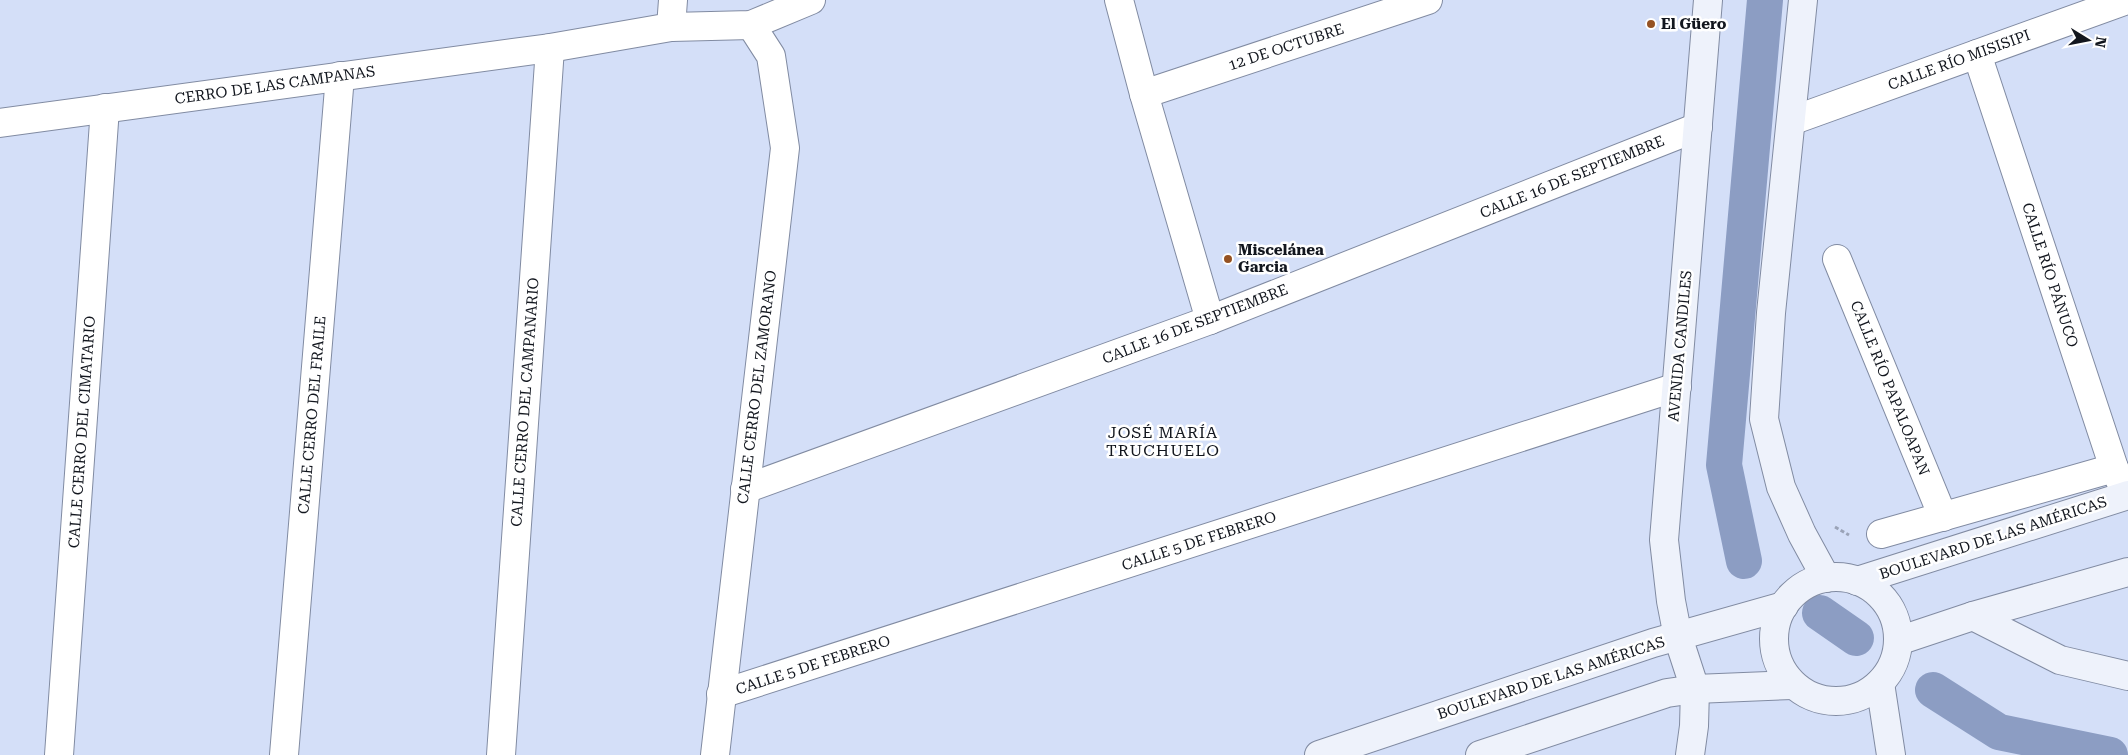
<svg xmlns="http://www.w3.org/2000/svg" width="2128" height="755" font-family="'Roboto Serif',serif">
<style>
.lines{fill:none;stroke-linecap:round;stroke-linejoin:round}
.canal{stroke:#8c9dc3;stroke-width:36}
.street-casing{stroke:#818ba2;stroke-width:30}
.secondary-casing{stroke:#818ba2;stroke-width:30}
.path{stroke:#9aa3b7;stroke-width:3;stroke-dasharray:4 2.5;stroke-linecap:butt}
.street{stroke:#fff;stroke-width:28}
.secondary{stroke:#eef2fb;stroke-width:28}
.poi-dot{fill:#955223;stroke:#fff;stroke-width:2}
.labels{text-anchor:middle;stroke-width:5;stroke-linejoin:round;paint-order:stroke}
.poi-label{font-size:15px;font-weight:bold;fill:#12161e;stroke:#fff;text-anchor:start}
.street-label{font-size:15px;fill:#12161e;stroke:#fff}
.neighbourhood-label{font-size:16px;letter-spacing:1px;fill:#12161e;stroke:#fff}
</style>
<rect width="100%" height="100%" fill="#d4dff8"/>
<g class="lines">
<g class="canal">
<polyline points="1744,561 1724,465 1765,0"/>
<polyline points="1820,613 1856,638"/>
<polyline points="1933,690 1999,732 2110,755"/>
</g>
<g class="street-casing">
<g id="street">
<polyline points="1119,0 1144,94 1210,320"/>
<polyline points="671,27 673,0"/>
<polyline points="1977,54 2114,468 2127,495"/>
<polyline points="1144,94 1428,0"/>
<polyline points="1791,121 2127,0"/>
<polyline points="0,123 550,48 671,27 751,25 811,0"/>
<polyline points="1837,259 1943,517"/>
<polyline points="745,489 1210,320 1698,127"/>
<polyline points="1881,534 2114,468"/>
<polyline points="721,694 1677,387"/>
<polyline points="59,755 105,108"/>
<polyline points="284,755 340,76"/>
<polyline points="501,755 550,48"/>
<polyline points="715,755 785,148 771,56 751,25"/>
</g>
</g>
<g class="secondary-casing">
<g id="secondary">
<polyline points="1803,0 1771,313 1764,419 1781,487 1802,534 1826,578"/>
<circle cx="1836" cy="639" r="62"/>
<polyline points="1857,581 2128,495"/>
<polyline points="1973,616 2060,660 2128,676"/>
<polyline points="1898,641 1973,616 2128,572"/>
<polyline points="1880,683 1891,755"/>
<polyline points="1319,755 1653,643 1784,606"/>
<polyline points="1480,755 1667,693 1695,689 1792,685"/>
<polyline points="1690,755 1694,726 1695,689 1678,637 1671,601 1664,540 1708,0"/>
</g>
</g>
<polyline class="path" points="1835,527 1849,535"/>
<use href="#street" class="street"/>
<use href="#secondary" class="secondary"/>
</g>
<g class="poi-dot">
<circle cx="1651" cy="24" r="5"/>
<circle cx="1228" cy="259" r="5"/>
</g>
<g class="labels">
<g class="poi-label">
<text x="1661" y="29">El Güero</text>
<text x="1238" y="255">Miscelánea<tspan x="1238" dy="17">Garcia</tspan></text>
</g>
<g class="street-label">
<text transform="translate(1286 47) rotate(-18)" y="5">12 DE OCTUBRE</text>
<text transform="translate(1959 60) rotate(-20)" y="5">CALLE RÍO MISISIPI</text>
<text transform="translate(275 85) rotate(-8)" y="5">CERRO DE LAS CAMPANAS</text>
<text transform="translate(1572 177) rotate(-22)" y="5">CALLE 16 DE SEPTIEMBRE</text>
<text transform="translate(2050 275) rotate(72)" y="5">CALLE RÍO PÁNUCO</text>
<text transform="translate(1195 324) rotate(-21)" y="5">CALLE 16 DE SEPTIEMBRE</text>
<text transform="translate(1680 346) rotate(-85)" y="5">AVENIDA CANDILES</text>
<text transform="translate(757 387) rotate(-83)" y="5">CALLE CERRO DEL ZAMORANO</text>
<text transform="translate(1890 388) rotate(68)" y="5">CALLE RÍO PAPALOAPAN</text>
<text transform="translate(525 402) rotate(-86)" y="5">CALLE CERRO DEL CAMPANARIO</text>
<text transform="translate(312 415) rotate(-85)" y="5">CALLE CERRO DEL FRAILE</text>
<text transform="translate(82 432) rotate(-86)" y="5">CALLE CERRO DEL CIMATARIO</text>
<text transform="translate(1993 538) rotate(-18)" y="5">BOULEVARD DE LAS AMÉRICAS</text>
<text transform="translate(1199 541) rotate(-18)" y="5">CALLE 5 DE FEBRERO</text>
<text transform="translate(813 665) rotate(-18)" y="5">CALLE 5 DE FEBRERO</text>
<text transform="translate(1551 678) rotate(-18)" y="5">BOULEVARD DE LAS AMÉRICAS</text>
</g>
<g class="neighbourhood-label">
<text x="1163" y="438">JOSÉ MARÍA<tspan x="1163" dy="18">TRUCHUELO</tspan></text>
</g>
</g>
<g transform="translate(2088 40) rotate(100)" stroke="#ffffff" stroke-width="4" paint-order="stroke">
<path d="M0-4L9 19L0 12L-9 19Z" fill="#12161e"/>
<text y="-8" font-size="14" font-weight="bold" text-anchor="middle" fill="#12161e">N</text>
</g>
</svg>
